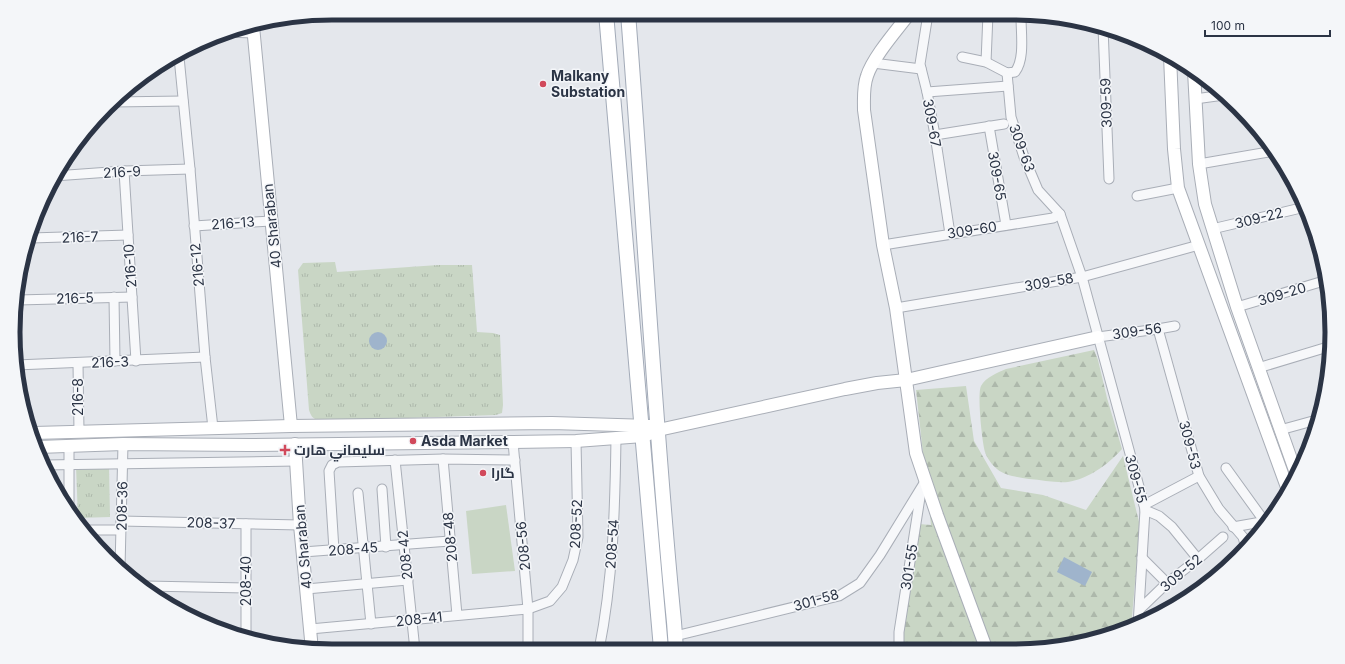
<svg xmlns="http://www.w3.org/2000/svg" width="1345" height="664" font-family="Inter,Cairo,sans-serif">
<style>
.forest{fill:url(#forest-firs)}
.park{fill:url(#park-tufts)}
.pitch{fill:#c9d6c5}
.water{fill:#9fb4cc}
.lines{fill:none;stroke-linecap:round;stroke-linejoin:round}
.street-casing{stroke:#a9aeb7;stroke-width:11}
.secondary-casing{stroke:#a9aeb7;stroke-width:14}
.primary-casing{stroke:#a3abb8;stroke-width:16}
.street{stroke:#f7f8fa;stroke-width:9}
.secondary{stroke:#fff;stroke-width:12}
.primary{stroke:#fff;stroke-width:14}
.poi-dot{fill:#d1495b;stroke:#f4f6f9;stroke-width:1.5}
.labels{text-anchor:middle;stroke-width:3;stroke-linejoin:round;paint-order:stroke}
.poi-label{font-size:14px;font-weight:bold;fill:#2b3445;stroke:#f4f6f9;text-anchor:start}
.street-label{font-size:14px;fill:#2b3445;stroke:#f4f6f9}
.rim{fill:none;stroke:#2b3445;stroke-width:5}
</style>
<defs>
<pattern id="forest-firs" width="22" height="20" patternUnits="userSpaceOnUse"><rect width="22" height="20" fill="#c9d6c5"/><path d="M5 1l3.5 6h-7zM16 11l3.5 6h-7z" fill="#adb8ab"/></pattern>
<pattern id="park-tufts" width="24" height="20" patternUnits="userSpaceOnUse"><rect width="24" height="20" fill="#c9d6c5"/><path d="M3 7l-1-3M5 7V3M7 7l1-3M15 17l-1-3M17 17v-4M19 17l1-3" fill="none" stroke="#adb8ab"/></pattern>
</defs>
<rect width="100%" height="100%" fill="#e4e7ec"/>
<g class="forest">
<path d="M1094 350 1098 360 1107 398 1122 449C1109 464 1088 479 1068 482 1055 483 1042 480 1029 479 1018 477 1005 476 997 469 992 465 987 458 985 452 982 442 977 394 981 386 986 377 997 373 1006 369Z"/>
<polygon points="966,386 974,441 1001,488 1043,495 1086,510 1123,456 1140,526 1131,628 1054,648 906,649 904,644 904,615 919,524 931,525 916,390"/>
</g>
<g class="park">
<path d="M335 262 337 272 438 265H472L477 332 493 333 500 335 503 405 502 413 496 415 319 421C312 418 311 416 309 410L298 270 303 263Z"/>
<polygon points="109,465 110,517 78,518 76,466"/>
</g>
<polygon class="pitch" points="506,505 515,571 472,574 466,511"/>
<g class="water">
<circle cx="378" cy="341" r="9"/>
<polygon points="1064,557 1092,572 1085,586 1057,572"/>
</g>
<g class="lines">
<g class="street-casing">
<g id="street">
<polyline points="928,14 920,64 927,92 935,135 950,234"/>
<polyline points="1103,27 1109,179"/>
<polyline points="225,32 254,33"/>
<polyline points="179,57 190,169 205,357 213,428"/>
<path d="M962 57 986 62 1007 73 1015 72C1025 59 1021 34 1021 17L1020 14"/>
<polyline points="986,62 988,14"/>
<polyline points="873,63 921,69"/>
<polyline points="1007,73 1011,117 1024,157 1038,190 1060,214 1082,277 1144,505 1145,510 1138,625"/>
<polyline points="927,92 1008,86"/>
<polyline points="1195,99 1224,95"/>
<polyline points="113,102 183,101"/>
<polyline points="989,126 1006,225"/>
<polyline points="935,135 1004,124"/>
<polyline points="1199,164 1274,151"/>
<polyline points="124,171 136,361"/>
<polyline points="54,176 124,171 190,169"/>
<polyline points="1137,196 1178,188"/>
<polyline points="194,226 271,221"/>
<polyline points="1212,229 1305,207"/>
<polyline points="31,238 128,235"/>
<polyline points="883,245 1053,218 1060,214"/>
<polyline points="114,297 115,361"/>
<polyline points="18,300 132,297"/>
<polyline points="1237,307 1327,280"/>
<polyline points="896,308 1082,277 1199,245"/>
<polyline points="1158,329 1199,476 1219,509 1243,537 1246,548"/>
<polyline points="1098,337 1158,329 1175,326"/>
<polyline points="78,363 79,432"/>
<polyline points="16,365 205,357"/>
<polyline points="1258,368 1331,346"/>
<polyline points="1280,430 1320,419"/>
<polyline points="513,442 528,609 528,650"/>
<polyline points="366,443 378,460"/>
<polyline points="69,446 69,506"/>
<polyline points="443,459 457,615"/>
<polyline points="395,460 415,650"/>
<polyline points="44,465 296,461"/>
<polyline points="1226,468 1265,522"/>
<polyline points="382,489 386,547"/>
<polyline points="358,493 371,624"/>
<polyline points="1144,505 1199,476"/>
<polyline points="1145,510 1159,516 1172,527 1198,559"/>
<polyline points="121,521 300,525"/>
<polyline points="1233,527 1267,521"/>
<polyline points="87,530 121,530"/>
<polyline points="334,550 329,471 332,465 338,462 443,459 515,460"/>
<polyline points="303,552 450,541"/>
<polyline points="1142,558 1167,583"/>
<polyline points="120,568 123,444"/>
<polyline points="146,586 246,588"/>
<polyline points="306,589 408,580"/>
<polyline points="1140,609 1167,583 1198,559 1223,537"/>
<polyline points="310,629 528,609 550,601 562,587 573,560 578,537 576,441"/>
<polyline points="675,636 839,596 860,583 880,555 926,480"/>
<polyline points="246,639 246,524"/>
<polyline points="899,649 899,632 921,491"/>
<path d="M599 650C613 580 615 509 616 438"/>
</g>
</g>
<g class="secondary-casing">
<g id="secondary">
<path d="M909 14C897 30 873 57 867 76 863 87 864 98 864 110L883 245 896 308 916 453 937 515 986 648"/>
<polyline points="253,26 291,426"/>
<polyline points="1170,56 1174,149 1178,188 1288,490"/>
<polyline points="1194,71 1199,164 1205,204 1237,307 1297,476"/>
<polyline points="34,433 291,426 552,423 650,426"/>
<polyline points="295,444 300,525 312,650"/>
<polyline points="38,447 123,444 249,445 513,442 576,441 643,436 663,429 845,389 877,383 906,380 1098,337"/>
</g>
</g>
<g class="primary-casing">
<g id="primary">
<path d="M606 13C623 225 643 437 661 649"/>
<path d="M628 13C644 216 654 420 674 622L676 649"/>
</g>
</g>
<use href="#street" class="street"/>
<use href="#secondary" class="secondary"/>
<use href="#primary" class="primary"/>
</g>
<g class="poi-dot">
<circle cx="543" cy="84" r="4"/>
<circle cx="413" cy="441" r="4"/>
<path d="M283 444h4v4h4v4h-4v4h-4v-4h-4v-4h4z"/>
<circle cx="483" cy="473" r="4"/>
</g>
<g class="labels">
<g class="poi-label">
<text x="551" y="81">Malkany<tspan x="551" dy="16">Substation</tspan></text>
<text x="421" y="446">Asda Market</text>
<text x="294" y="455">سليماني هارت</text>
<text x="491" y="478">گارا</text>
</g>
<g class="street-label">
<text transform="translate(1106 103) rotate(-92)" y="5">309-59</text>
<text transform="translate(932 123) rotate(80)" y="5">309-67</text>
<text transform="translate(1022 148) rotate(70)" y="5">309-63</text>
<text transform="translate(122 172) rotate(-3)" y="5">216-9</text>
<text transform="translate(997 176) rotate(80)" y="5">309-65</text>
<text transform="translate(1259 218) rotate(-14)" y="5">309-22</text>
<text transform="translate(233 223) rotate(-4)" y="5">216-13</text>
<text transform="translate(272 226) rotate(-96)" y="5">40 Sharaban</text>
<text transform="translate(972 230) rotate(-9)" y="5">309-60</text>
<text transform="translate(80 237) rotate(-2)" y="5">216-7</text>
<text transform="translate(197 265) rotate(-95)" y="5">216-12</text>
<text transform="translate(130 266) rotate(-94)" y="5">216-10</text>
<text transform="translate(1049 282) rotate(-10)" y="5">309-58</text>
<text transform="translate(1282 294) rotate(-17)" y="5">309-20</text>
<text transform="translate(75 298) rotate(-2)" y="5">216-5</text>
<text transform="translate(1137 331) rotate(-8)" y="5">309-56</text>
<text transform="translate(110 362) rotate(-2)" y="5">216-3</text>
<text transform="translate(78 397) rotate(-90)" y="5">216-8</text>
<text transform="translate(1190 445) rotate(75)" y="5">309-53</text>
<text transform="translate(1136 479) rotate(75)" y="5">309-55</text>
<text transform="translate(122 506) rotate(-89)" y="5">208-36</text>
<text transform="translate(211 523) rotate(2)" y="5">208-37</text>
<text transform="translate(576 524) rotate(-87)" y="5">208-52</text>
<text transform="translate(450 537) rotate(-95)" y="5">208-48</text>
<text transform="translate(612 544) rotate(-86)" y="5">208-54</text>
<text transform="translate(523 546) rotate(-95)" y="5">208-56</text>
<text transform="translate(303 547) rotate(-95)" y="5">40 Sharaban</text>
<text transform="translate(353 549) rotate(-4)" y="5">208-45</text>
<text transform="translate(405 555) rotate(-96)" y="5">208-42</text>
<text transform="translate(909 567) rotate(-81)" y="5">301-55</text>
<text transform="translate(1181 573) rotate(-40)" y="5">309-52</text>
<text transform="translate(246 581) rotate(-90)" y="5">208-40</text>
<text transform="translate(816 600) rotate(-16)" y="5">301-58</text>
<text transform="translate(419 619) rotate(-6)" y="5">208-41</text>
</g>
</g>
<path d="M0 0H1345V664H0ZM332 20H1013A312 312 0 0 1 1325 332V332A312 312 0 0 1 1013 644H332A312 312 0 0 1 20 332V332A312 312 0 0 1 332 20Z" fill="#f4f6f9" fill-rule="evenodd"/>
<path class="rim" d="M332 20H1013A312 312 0 0 1 1325 332V332A312 312 0 0 1 1013 644H332A312 312 0 0 1 20 332V332A312 312 0 0 1 332 20Z"/>
<path d="M1205 30v6h125v-6" fill="none" stroke="#2b3445" stroke-width="2"/>
<text x="1211" y="30" font-size="12" fill="#2b3445" stroke="#f4f6f9" stroke-width="3" paint-order="stroke">100 m</text>
</svg>
